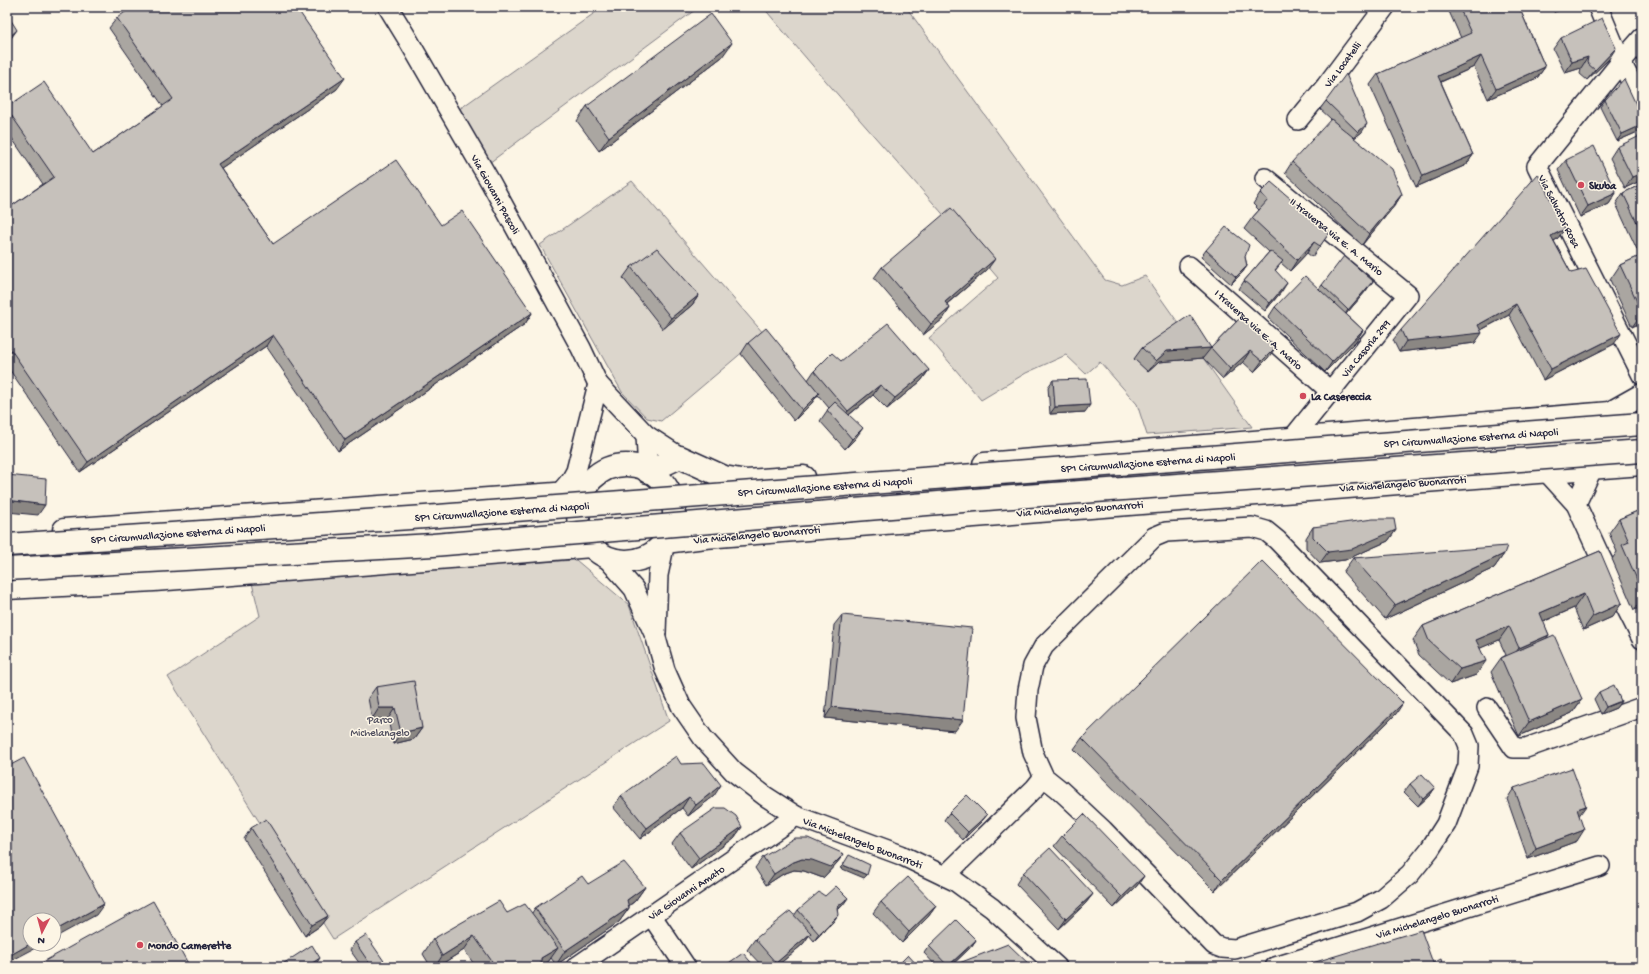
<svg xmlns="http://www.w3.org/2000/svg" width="1649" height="974" font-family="'Gochi Hand',sans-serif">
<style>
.green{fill:#dcd6cc;stroke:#7f7c84}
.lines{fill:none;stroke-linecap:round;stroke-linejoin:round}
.minor-casing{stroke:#22223b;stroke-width:22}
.major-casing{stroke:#22223b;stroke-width:25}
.minor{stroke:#fcf5e5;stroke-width:19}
.major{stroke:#fcf5e5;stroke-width:22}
.highway-bridge-casing{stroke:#22223b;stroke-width:25;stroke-linecap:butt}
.highway-bridge{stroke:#fcf5e5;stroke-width:22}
.wall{fill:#aaa6a1;stroke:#22223b}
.shaded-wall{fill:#8b8783;stroke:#22223b}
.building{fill:#c6c1bb;stroke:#22223b}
.poi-dot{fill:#d1495b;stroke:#fcf5e5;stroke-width:1.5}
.labels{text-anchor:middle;stroke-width:3;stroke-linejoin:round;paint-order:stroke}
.street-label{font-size:11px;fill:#22223b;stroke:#fcf5e5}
.poi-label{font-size:11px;font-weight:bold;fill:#22223b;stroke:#fcf5e5;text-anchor:start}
.park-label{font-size:11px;fill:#504f5f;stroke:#fcf5e5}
</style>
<rect width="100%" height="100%" fill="#fcf5e5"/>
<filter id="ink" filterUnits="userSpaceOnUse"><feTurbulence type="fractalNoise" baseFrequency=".025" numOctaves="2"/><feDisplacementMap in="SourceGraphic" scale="8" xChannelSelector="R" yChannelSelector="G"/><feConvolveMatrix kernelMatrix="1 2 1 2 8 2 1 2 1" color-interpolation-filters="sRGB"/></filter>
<g filter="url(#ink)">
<g class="green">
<polygon points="603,7 699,7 489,163 458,110"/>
<path d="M763 7H906L1105 280 1122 285 1145 276 1252 427 1147 435 1137 404 1100 362 1086 374 1066 355 1026 373 981 400 929 338 998 278C921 187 839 99 763 7Z"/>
<polygon points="632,181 764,334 661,421 647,418 622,392 540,245"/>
<polygon points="576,560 629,605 669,721 333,939 168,677 260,616 251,579"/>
</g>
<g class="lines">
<g class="minor-casing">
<g id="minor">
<polyline points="388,7 407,38 491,183 581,348 598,384 646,435 680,457"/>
<polyline points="1598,7 1621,62 1642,103"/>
<polyline points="1642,38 1621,62 1537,166 1642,375"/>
<polyline points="1298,120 1326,86 1385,7"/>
<polyline points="1265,178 1408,295 1292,439"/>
<polyline points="1189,266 1330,391"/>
<polyline points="646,435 648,472"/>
<polyline points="1547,472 1576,504 1598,552 1642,639"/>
<polyline points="560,493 571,480 576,471 598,384"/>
<polyline points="1576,504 1592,469"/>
<polyline points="605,556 634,589 656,638 665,670 681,706 703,738 734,772 765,796 796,816 901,855 955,881 992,908 1057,967"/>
<polyline points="656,633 658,575 665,542"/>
<polyline points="1487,708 1514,748 1526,748 1642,707"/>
<polyline points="945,876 1035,788 1044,777 1033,753 1026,718 1028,690 1033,666 1044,646 1154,537 1166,532 1252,527 1266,531 1277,540 1464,734 1469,746 1468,766 1446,824 1430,849 1410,874 1381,899 1357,912 1235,949 1222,948 1214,945 1103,830 1059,789 1044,777"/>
<polyline points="651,915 686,967"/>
<polyline points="576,967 796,816"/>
<polyline points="1275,967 1600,866"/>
</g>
</g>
<g class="major-casing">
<g id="major">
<polyline points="984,464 1610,413 1642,395"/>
<circle cx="626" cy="513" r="48"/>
<polyline points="648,472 680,457 724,477 746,481 804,477"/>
<polyline points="64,530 583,492"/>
<polyline points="665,542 705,537 1642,464"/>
<polyline points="7,588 154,580 592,546"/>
</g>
</g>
<use href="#minor" class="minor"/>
<use href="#major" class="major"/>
<g class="highway-bridge-casing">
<g id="highway-bridge">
<polyline points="7,545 425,517 1642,424"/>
<polyline points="7,569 433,545 999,498 1642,451"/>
</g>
</g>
<use href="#highway-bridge" class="highway-bridge"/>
</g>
<g class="wall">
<polygon points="1447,7 1519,7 1545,67 1537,78 1488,99 1474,67 1441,82 1473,155 1466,165 1416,187 1370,85 1378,74 1461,38"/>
<polygon points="1552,7 1567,7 1554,12"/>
<polygon points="117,18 337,89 221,168 273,244 441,225 532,313 525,324 338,451 266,346 80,472 7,366 7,209 43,184 7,131 7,109 93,154 163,106 109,28"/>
<polygon points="1561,38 1609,59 1587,80 1580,74 1581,68 1565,73 1553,49"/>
<polygon points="722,57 599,151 577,121 587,106"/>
<polygon points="1605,100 1642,117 1642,128 1640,131 1617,141 1600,107"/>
<polygon points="1326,101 1362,132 1354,138 1402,194 1395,205 1362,245 1285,173 1292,162 1341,128 1320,109"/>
<polygon points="1617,147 1642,180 1625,188 1610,158"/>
<polygon points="1566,160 1616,193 1609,204 1580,217 1558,170"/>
<polygon points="1642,184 1642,322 1632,327 1610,280 1620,265 1640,256 1616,204 1623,193"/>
<polygon points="1260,193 1330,232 1312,257 1307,253 1290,271 1281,263 1275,271 1282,291 1265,311 1239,289 1244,281 1269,252 1244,229 1252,218 1259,210 1253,204"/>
<polygon points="1565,229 1557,239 1554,241 1571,273 1614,344 1543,380 1509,315 1481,330 1475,343 1399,352 1393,340 1401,330"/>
<polygon points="1206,250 1245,257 1247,266 1242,273 1231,284 1201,257"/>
<polygon points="631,267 699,295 692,305 663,329 623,278"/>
<polygon points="882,267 987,270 947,304 950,308 943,319 923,335 874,278"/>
<polygon points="1373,281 1365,292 1346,314 1363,330 1356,341 1325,372 1268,318 1275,307 1319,289 1322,285"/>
<polygon points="1241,317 1268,358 1254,372 1243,362 1223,379 1203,358 1159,362 1148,372 1134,359 1142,348 1211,348"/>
<polygon points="748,343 808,380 814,371 841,361 929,370 921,381 887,409 873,395 849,415 855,439 845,449 820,421 829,408 818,395 811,404 794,421 741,354"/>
<polygon points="1053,380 1085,412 1050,414 1048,387"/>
<polygon points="1642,509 1642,607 1634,610 1612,559 1617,552 1609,533 1619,519"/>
<polygon points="1313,527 1396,530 1388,541 1345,560 1320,563 1306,548 1306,538"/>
<polygon points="1600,551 1612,617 1583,630 1574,608 1543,622 1549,635 1547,637 1582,699 1572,713 1519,736 1491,672 1501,658 1506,655 1499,640 1480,648 1476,675 1450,684 1419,655 1413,640 1423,626"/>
<polygon points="1504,554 1494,568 1385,619 1343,572 1353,558"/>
<polygon points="842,615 955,731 825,718 834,625"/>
<polygon points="376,687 422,728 414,739 393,744 388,719 372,719 368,698"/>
<polygon points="1599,692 1621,701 1616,708 1601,714 1594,699"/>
<polygon points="1396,714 1215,891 1074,749 1082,738"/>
<polygon points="681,764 714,796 688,816 682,808 640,839 613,807 621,796"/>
<polygon points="1410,784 1435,788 1430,795 1418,806 1404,792"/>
<polygon points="1514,788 1579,816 1577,841 1528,859 1507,799"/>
<polygon points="949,813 987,815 981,822 963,840 944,820"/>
<polygon points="742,827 734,838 691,869 672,844 680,833"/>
<polygon points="251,828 328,916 320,926 305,936 244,839"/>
<polygon points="1062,836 1144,876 1136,887 1114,908 1054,846"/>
<polygon points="844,854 836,864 823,878 804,871 794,870 783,874 766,885 755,868 763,857"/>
<polygon points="1023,873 1093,894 1085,904 1059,929 1016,884"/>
<polygon points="588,884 645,887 635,901 629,906 629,908 619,922 556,965 551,958 548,962 541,967 476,967 464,950 437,967 431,967 423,954 433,939 507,913 532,913 535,908"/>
<polygon points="825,896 843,905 838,910 833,922 814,941 809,935 803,944 776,967 763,967 747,950 755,939 794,916 798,910"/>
<polygon points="881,902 936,906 928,917 902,943 873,913"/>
<polygon points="976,940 971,947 951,966 1032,967 937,967 924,953 929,946"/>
<polygon points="355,942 388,967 362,967 350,950"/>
</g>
<g class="shaded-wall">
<polygon points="1558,7 1567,7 1554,12"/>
<polygon points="17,30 9,41 7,43 7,39"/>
<polygon points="732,43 722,57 599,151 609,137"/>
<polygon points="1616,48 1609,59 1587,80 1595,70"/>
<polygon points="1481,56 1474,67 1431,86 1438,76"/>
<polygon points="1588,57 1581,68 1565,73 1572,62"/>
<polygon points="1545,67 1537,78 1488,99 1496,89"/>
<polygon points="345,78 337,89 211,175 218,164"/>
<polygon points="1367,124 1362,132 1353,139 1358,132"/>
<polygon points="1642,125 1642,128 1640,131 1617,141 1622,134"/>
<polygon points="1473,155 1466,165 1416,187 1423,176"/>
<polygon points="1642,173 1642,180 1625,188 1632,177"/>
<polygon points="1616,193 1609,204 1580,217 1588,206"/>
<polygon points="1402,194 1395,205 1362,245 1369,234"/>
<polygon points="1565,229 1557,239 1544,247 1551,236"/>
<polygon points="1314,242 1307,253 1290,271 1297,260"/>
<polygon points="995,259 987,270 937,312 945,302"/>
<polygon points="1247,266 1242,273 1231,284 1236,277"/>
<polygon points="1373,281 1365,292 1341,320 1348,310"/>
<polygon points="1287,283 1282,291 1265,311 1270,303"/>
<polygon points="699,295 692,305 663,329 671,318"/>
<polygon points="1516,304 1509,315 1475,333 1482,333 1475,343 1399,352 1406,341 1478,325"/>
<polygon points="950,308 943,319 923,335 931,324"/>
<polygon points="532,313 525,324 338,451 345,440"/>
<polygon points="1642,313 1642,322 1632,327"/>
<polygon points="1363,330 1356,341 1325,372 1332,362"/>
<polygon points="1621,334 1614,344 1543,380 1551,369"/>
<polygon points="273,335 266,346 80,472 88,462"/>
<polygon points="1276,347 1268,358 1254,372 1262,361"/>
<polygon points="1211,348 1203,358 1159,362 1148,372 1156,361 1167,351"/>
<polygon points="1250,351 1243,362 1223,379 1230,369"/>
<polygon points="929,370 921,381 887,409 895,398"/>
<polygon points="880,385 873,395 840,422 848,411"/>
<polygon points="819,393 811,404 794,421 802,410"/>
<polygon points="1090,405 1085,412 1050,414 1055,407"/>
<polygon points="863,428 855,439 845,449 852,439"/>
<polygon points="7,500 45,505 38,515 7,512"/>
<polygon points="1396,530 1388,541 1345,560 1320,563 1328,552"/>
<polygon points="1504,554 1494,568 1385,619 1395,605"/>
<polygon points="1584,594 1574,608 1530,627 1540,613"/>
<polygon points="1642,599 1642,607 1634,610"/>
<polygon points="1622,603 1612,617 1583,630 1593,616"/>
<polygon points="1509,626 1499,640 1467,654 1476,640"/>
<polygon points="1549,635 1539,649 1509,662 1519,648"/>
<polygon points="1486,661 1476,675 1450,684 1460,669"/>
<polygon points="1582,699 1572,713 1519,736 1529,722"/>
<polygon points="1621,701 1616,708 1601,714 1606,707"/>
<polygon points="1403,703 1396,714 1215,891 1222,880"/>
<polygon points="832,707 963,720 955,731 825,718"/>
<polygon points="379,708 395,708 388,719 372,719"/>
<polygon points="422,728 414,739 393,744 401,733"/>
<polygon points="721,785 714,796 688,816 696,805"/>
<polygon points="1435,788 1430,795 1418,806 1423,799"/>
<polygon points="689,797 682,808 640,839 647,828"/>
<polygon points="1586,806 1578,817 1577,809"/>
<polygon points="987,815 981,822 963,840 968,832"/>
<polygon points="742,827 734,838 691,869 699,858"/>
<polygon points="1584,830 1577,841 1528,859 1536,848"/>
<polygon points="844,854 836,864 823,878 804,871 794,870 783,874 766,885 774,874 791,863 802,859"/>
<polygon points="843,865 867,875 864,878 840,868"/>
<polygon points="1144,876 1136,887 1114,908 1122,897"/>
<polygon points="645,887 635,901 617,914 627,900"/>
<polygon points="1093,894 1085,904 1059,929 1066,919"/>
<polygon points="848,898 843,905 832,914 837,907"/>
<polygon points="104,904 96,915 54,938 54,931"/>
<polygon points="936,906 928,917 902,943 909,932"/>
<polygon points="629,908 619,922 556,965 565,951"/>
<polygon points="838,915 833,922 814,941 819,934"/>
<polygon points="328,916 320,926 305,936 312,925"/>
<polygon points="811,933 803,944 776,967 773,967 776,963"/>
<polygon points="474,936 464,950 437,967 435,967 442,956"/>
<polygon points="976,940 971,947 950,967 948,967"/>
<polygon points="30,944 43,944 7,963 7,957"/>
<polygon points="558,948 548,962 540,967 541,958"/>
<polygon points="320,958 314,967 306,967"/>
</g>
<g class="building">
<polygon points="132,7 296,7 345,78 218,164 273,244 396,160 441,225 462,211 532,313 345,440 273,335 88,462 7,344 7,209 54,177 7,109 7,107 44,82 93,154 173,99 117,18"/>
<polygon points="1459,7 1519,7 1545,67 1496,89 1481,56 1438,76 1473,155 1423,176 1378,74 1471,33"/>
<polygon points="7,14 17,30 7,39"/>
<polygon points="711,14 732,43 609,137 587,106"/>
<polygon points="1602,18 1616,48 1595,70 1587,63 1588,57 1572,62 1561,38"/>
<polygon points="1346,74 1367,124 1358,132 1326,101"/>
<polygon points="1624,79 1642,117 1642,125 1622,134 1605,100"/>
<polygon points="1331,119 1392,169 1402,194 1369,234 1292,162"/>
<polygon points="1642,135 1642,173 1632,177 1617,147"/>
<polygon points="1594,146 1616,193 1588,206 1566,160"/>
<polygon points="1538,174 1565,229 1551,236 1571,273 1586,269 1621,334 1551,369 1516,304 1478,325 1482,333 1406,341 1401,330"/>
<polygon points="1271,182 1330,232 1320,246 1314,242 1297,260 1252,218 1268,200 1260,193"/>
<polygon points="1642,184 1642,233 1623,193"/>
<polygon points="951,208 995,259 945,302 950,308 931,324 882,267"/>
<polygon points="1226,227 1249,245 1245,257 1247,266 1236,277 1206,250"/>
<polygon points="657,248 699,295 671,318 631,267"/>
<polygon points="1270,251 1283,261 1275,270 1287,283 1270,303 1244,281"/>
<polygon points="1642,255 1642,312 1620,265"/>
<polygon points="1344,256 1373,281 1348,310 1322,285"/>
<polygon points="1305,276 1363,330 1332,362 1275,307"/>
<polygon points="1190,315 1211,348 1241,317 1276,347 1262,361 1250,351 1230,369 1211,348 1167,351 1156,361 1142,348"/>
<polygon points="888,323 929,370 895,398 880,385 848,411 814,371 832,353 841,361"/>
<polygon points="766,328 819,393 802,410 748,343"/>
<polygon points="1087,379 1090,405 1055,407 1053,380"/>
<polygon points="835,402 863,428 852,439 827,410"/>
<polygon points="7,475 46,479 45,505 7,500"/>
<polygon points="1642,509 1642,591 1622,545 1629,542 1619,519"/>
<polygon points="1373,519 1394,519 1396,530 1352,549 1328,552 1313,537 1313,527"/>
<polygon points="1507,546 1504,554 1395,605 1353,558"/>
<polygon points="1600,551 1622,603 1593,616 1584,594 1540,613 1549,635 1519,648 1509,626 1476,640 1486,661 1460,669 1429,641 1423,626"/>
<polygon points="1262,561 1403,703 1222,880 1082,738"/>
<polygon points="842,615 972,628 963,720 832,707"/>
<polygon points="1554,635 1582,699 1529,722 1501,658"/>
<polygon points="414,681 422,728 401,733 395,708 379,708 376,687"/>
<polygon points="1614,685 1621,701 1606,707 1599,692"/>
<polygon points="676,756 681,764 704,763 721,785 696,805 689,797 647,828 621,796"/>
<polygon points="24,758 104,904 54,931 54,920 30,920 30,944 7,957 7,767"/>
<polygon points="1572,768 1586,806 1577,809 1584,830 1536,848 1514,788"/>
<polygon points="1422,774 1435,788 1423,799 1410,784"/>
<polygon points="967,795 987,815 968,832 949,813"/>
<polygon points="716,808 725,808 736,816 742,827 699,858 680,833"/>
<polygon points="1084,814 1144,876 1122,897 1062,836"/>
<polygon points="266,819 328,916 312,925 251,828"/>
<polygon points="794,838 808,838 844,854 831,867 812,860 802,859 791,863 774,874 763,857"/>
<polygon points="1050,848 1093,894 1066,919 1023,873"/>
<polygon points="849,855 870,865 867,875 843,865"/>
<polygon points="624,862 645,887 627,900 629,908 565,951 535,908 582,876 588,884"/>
<polygon points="908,877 936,906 909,932 881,902"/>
<polygon points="836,886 848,898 837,907 838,915 819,934 798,910 819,892 825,896"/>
<polygon points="153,901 190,967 34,967"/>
<polygon points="499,901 507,913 525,904 558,948 541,958 541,967 496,967 474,936 442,956 433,939"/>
<polygon points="790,911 811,933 776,963 755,939"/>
<polygon points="956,920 976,940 948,966 929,946"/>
<polygon points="1421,930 1433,963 1441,959 1443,967 1299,967"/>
<polygon points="366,935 388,967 372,967 355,942"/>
<polygon points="1008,944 1032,967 949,967"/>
<polygon points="312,945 320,958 306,967 278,967"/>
<polygon points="743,953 755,967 723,967"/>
<polygon points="908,955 919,967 896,967"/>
</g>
</g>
<g class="poi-dot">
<circle cx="1581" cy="185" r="4"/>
<circle cx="1303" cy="396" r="4"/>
<circle cx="140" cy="945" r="4"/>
</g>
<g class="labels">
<g class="street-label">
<text transform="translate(1342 64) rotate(-53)" y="4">Via Locatelli</text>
<text transform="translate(496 194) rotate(61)" y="4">Via Giovanni Pascoli</text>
<text transform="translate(1560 211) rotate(63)" y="4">Via Salvator Rosa</text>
<text transform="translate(1337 236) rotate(39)" y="4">II traversa via E. A. Mario</text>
<text transform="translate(1259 329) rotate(42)" y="4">I traversa via E. A. Mario</text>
<text transform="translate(1365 348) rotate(-51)" y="4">Via Casoria 299</text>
<text transform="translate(1471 437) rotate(-4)" y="4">SP1 Circumvallazione Esterna di Napoli</text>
<text transform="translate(1148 462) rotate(-4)" y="4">SP1 Circumvallazione Esterna di Napoli</text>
<text transform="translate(1403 483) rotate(-4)" y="4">Via Michelangelo Buonarroti</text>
<text transform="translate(825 486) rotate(-4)" y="4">SP1 Circumvallazione Esterna di Napoli</text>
<text transform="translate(1080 508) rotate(-4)" y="4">Via Michelangelo Buonarroti</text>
<text transform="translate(502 511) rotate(-4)" y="4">SP1 Circumvallazione Esterna di Napoli</text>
<text transform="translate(178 533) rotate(-4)" y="4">SP1 Circumvallazione Esterna di Napoli</text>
<text transform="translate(757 534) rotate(-5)" y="4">Via Michelangelo Buonarroti</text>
<text transform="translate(863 842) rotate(21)" y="4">Via Michelangelo Buonarroti</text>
<text transform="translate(686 892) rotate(-34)" y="4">Via Giovanni Amato</text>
<text transform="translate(1437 916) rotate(-17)" y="4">Via Michelangelo Buonarroti</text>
</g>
<g class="poi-label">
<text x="1589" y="189">Skuba</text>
<text x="1311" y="400">La Casereccia</text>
<text x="148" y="949">Mondo Camerette</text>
</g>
<g class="park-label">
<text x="380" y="723">Parco<tspan x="380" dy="13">Michelangelo</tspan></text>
</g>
</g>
<rect width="1649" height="974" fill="none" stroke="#fcf5e5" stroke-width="24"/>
<rect x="12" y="12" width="1625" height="950" fill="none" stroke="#22223b" stroke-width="1.5" filter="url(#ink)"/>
<g transform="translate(42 932) rotate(186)"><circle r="19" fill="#fcf5e5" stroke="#a5a1a1"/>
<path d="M0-3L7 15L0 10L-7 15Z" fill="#d1495b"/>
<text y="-6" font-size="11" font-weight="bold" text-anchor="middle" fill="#22223b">N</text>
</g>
</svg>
